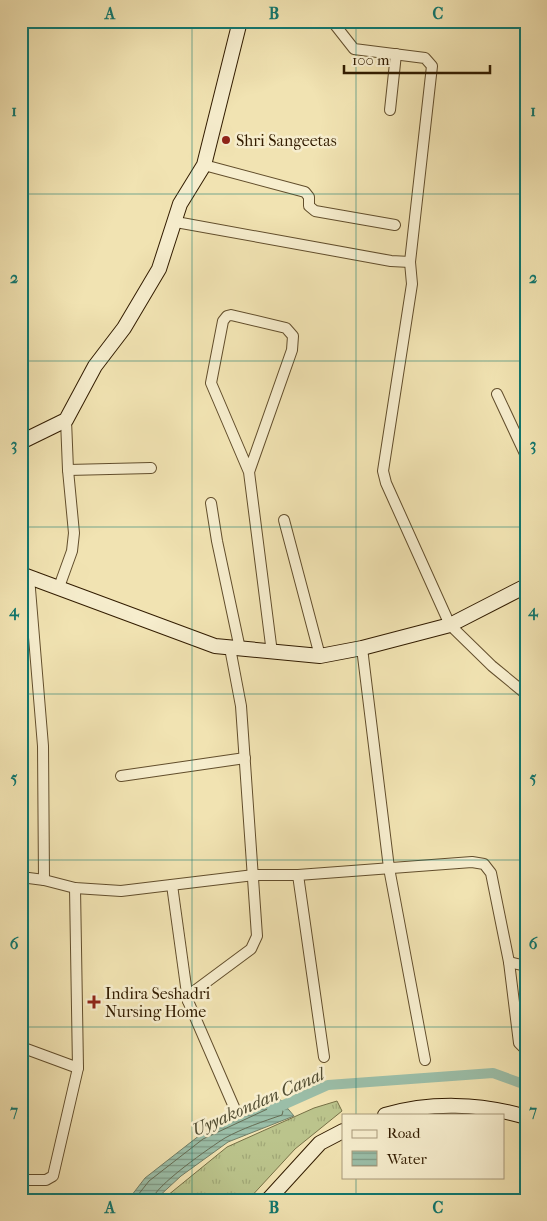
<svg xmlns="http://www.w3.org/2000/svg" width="547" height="1221" font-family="'IM FELL French Canon',serif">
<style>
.grass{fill:url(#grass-tufts);stroke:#767046}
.water{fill:url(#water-rules);stroke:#717d65}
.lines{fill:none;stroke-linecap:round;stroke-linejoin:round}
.shore{stroke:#666d54;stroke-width:1}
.canal{stroke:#9bbea8;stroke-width:10}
.street-casing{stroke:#624e2c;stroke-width:12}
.secondary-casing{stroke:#321c00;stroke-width:16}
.street{stroke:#f6edcd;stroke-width:10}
.secondary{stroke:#f6edcd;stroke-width:14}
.grid{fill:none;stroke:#0f766e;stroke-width:1;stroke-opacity:0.55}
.poi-dot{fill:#8f2418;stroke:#f6edcd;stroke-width:2}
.labels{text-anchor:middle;stroke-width:5;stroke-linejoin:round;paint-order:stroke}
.poi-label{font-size:16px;fill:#321c00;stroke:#f6edcd;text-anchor:start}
.water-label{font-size:18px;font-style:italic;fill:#524d32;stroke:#f6edcd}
.neatline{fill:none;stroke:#0f766e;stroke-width:2}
.grid-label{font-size:16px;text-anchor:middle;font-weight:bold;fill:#0f766e}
</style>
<defs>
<pattern id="grass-tufts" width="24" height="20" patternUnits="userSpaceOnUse" patternTransform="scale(1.25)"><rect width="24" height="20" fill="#bbc48c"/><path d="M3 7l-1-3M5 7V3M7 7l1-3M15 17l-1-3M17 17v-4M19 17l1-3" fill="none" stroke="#a1a877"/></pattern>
<pattern id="water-rules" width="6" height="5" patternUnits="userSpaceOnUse" patternTransform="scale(1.25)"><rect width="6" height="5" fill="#9bbea8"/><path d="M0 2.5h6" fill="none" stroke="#7f9a86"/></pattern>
</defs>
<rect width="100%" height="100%" fill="#f1e3b2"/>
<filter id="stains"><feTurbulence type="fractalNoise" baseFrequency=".004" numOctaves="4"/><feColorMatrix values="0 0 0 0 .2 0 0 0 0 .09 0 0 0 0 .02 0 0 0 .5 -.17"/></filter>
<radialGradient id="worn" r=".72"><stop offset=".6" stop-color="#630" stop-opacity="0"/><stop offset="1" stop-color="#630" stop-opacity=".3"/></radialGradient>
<polygon class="grass" points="337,1101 342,1111 295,1149 248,1200 162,1200 227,1147 314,1108"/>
<polygon class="water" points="279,1098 294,1116 228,1142 181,1176 155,1200 128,1200 145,1178 200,1135"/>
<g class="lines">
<path class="shore" d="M134 1200 149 1181 203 1139 276 1105 283 1111 282 1115C264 1121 241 1129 225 1138 212 1146 153 1187 152 1200"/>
<polyline class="canal" points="272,1110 328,1085 493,1073 526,1085"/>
<g class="street-casing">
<g id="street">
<polyline points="332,21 354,49 425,58 432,66 410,262 412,284 383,471 386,483 450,625 492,666 526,694"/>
<polyline points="390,110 396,54"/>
<polyline points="204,165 305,192 309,197 309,206 315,211 395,225"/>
<polyline points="176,222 391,261 410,262"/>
<polyline points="497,394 526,456"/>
<polyline points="68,470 151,468"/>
<polyline points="249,472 211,383 223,321 227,316 231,315 286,328 293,336 292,350 249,472 272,653"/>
<polyline points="211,503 217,541 240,649"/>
<polyline points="284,520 320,656"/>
<polyline points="29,577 43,746 44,880"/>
<polyline points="59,587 72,551 74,533 68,470 66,420"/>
<polyline points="230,648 241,706 257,936 251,949 189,995 188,1001 234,1107"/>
<polyline points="362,648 389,868 425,1060"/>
<polyline points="121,776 245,758"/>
<polyline points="298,875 324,1057"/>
<polyline points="21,877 44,880 75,888 121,891 254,875 298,875 472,862 484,864 491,873 509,962 519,1043 526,1050"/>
<polyline points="172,885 188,1001"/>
<polyline points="509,962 526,966"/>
<polyline points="21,1047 78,1068 75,888"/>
<polyline points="21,1180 46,1180 53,1176 78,1068"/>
</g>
</g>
<g class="secondary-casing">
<g id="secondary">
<polyline points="21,442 66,420 95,366 124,328 159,269 180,204 204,165 240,21"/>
<polyline points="21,574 215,646 320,656 362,648 450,625 526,586"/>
<path d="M385 1115C430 1102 480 1103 526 1117"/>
<polyline points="268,1200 320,1143 343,1131"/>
</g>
</g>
<use href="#street" class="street"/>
<use href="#secondary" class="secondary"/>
</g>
<path class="grid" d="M192 21V1200M356 21V1115M21 194H526M21 361H526M21 527H526M21 694H526M21 860H526M21 1027H526M356 1177V1200"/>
<g class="poi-dot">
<circle cx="226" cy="140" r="5"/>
<path d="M91.5 994.5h5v5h5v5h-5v5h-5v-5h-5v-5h5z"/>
</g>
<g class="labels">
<g class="poi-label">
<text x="236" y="146">Shri Sangeetas</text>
<text x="105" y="999">Indira Seshadri<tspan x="105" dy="18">Nursing Home</tspan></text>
</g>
<g class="water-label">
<text transform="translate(258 1102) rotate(-24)" y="6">Uyyakondan Canal</text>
</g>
</g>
<rect width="547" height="1221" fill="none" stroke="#f1e3b2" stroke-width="55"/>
<rect x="342" y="1114" width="162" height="65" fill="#f6edcd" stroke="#a8997b"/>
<rect x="352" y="1130" width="25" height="8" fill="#f6edcd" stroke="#a8997b"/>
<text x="387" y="1138" font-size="15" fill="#321c00">Road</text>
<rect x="352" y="1151" width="25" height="15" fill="url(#water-rules)" stroke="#a8997b"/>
<text x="387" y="1164" font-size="15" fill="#321c00">Water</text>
<path d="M344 65v8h146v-8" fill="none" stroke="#321c00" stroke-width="2.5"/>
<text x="352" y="65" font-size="15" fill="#321c00" stroke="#f6edcd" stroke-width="4" paint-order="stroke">100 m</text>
<rect x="28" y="28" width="492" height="1166" class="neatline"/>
<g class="grid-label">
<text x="110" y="19">A</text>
<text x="274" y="19">B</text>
<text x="438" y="19">C</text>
<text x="14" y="116">1</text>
<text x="533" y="116">1</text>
<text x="14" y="283">2</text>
<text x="533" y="283">2</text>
<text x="14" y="450">3</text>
<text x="533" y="450">3</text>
<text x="14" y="616">4</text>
<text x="533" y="616">4</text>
<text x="14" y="783">5</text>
<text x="533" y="783">5</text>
<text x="14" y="949">6</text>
<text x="533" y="949">6</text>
<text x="14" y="1116">7</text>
<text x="533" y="1116">7</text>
<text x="110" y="1213">A</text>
<text x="274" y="1213">B</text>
<text x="438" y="1213">C</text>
</g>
<rect width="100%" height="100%" filter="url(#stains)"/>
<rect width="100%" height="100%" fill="url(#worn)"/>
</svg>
